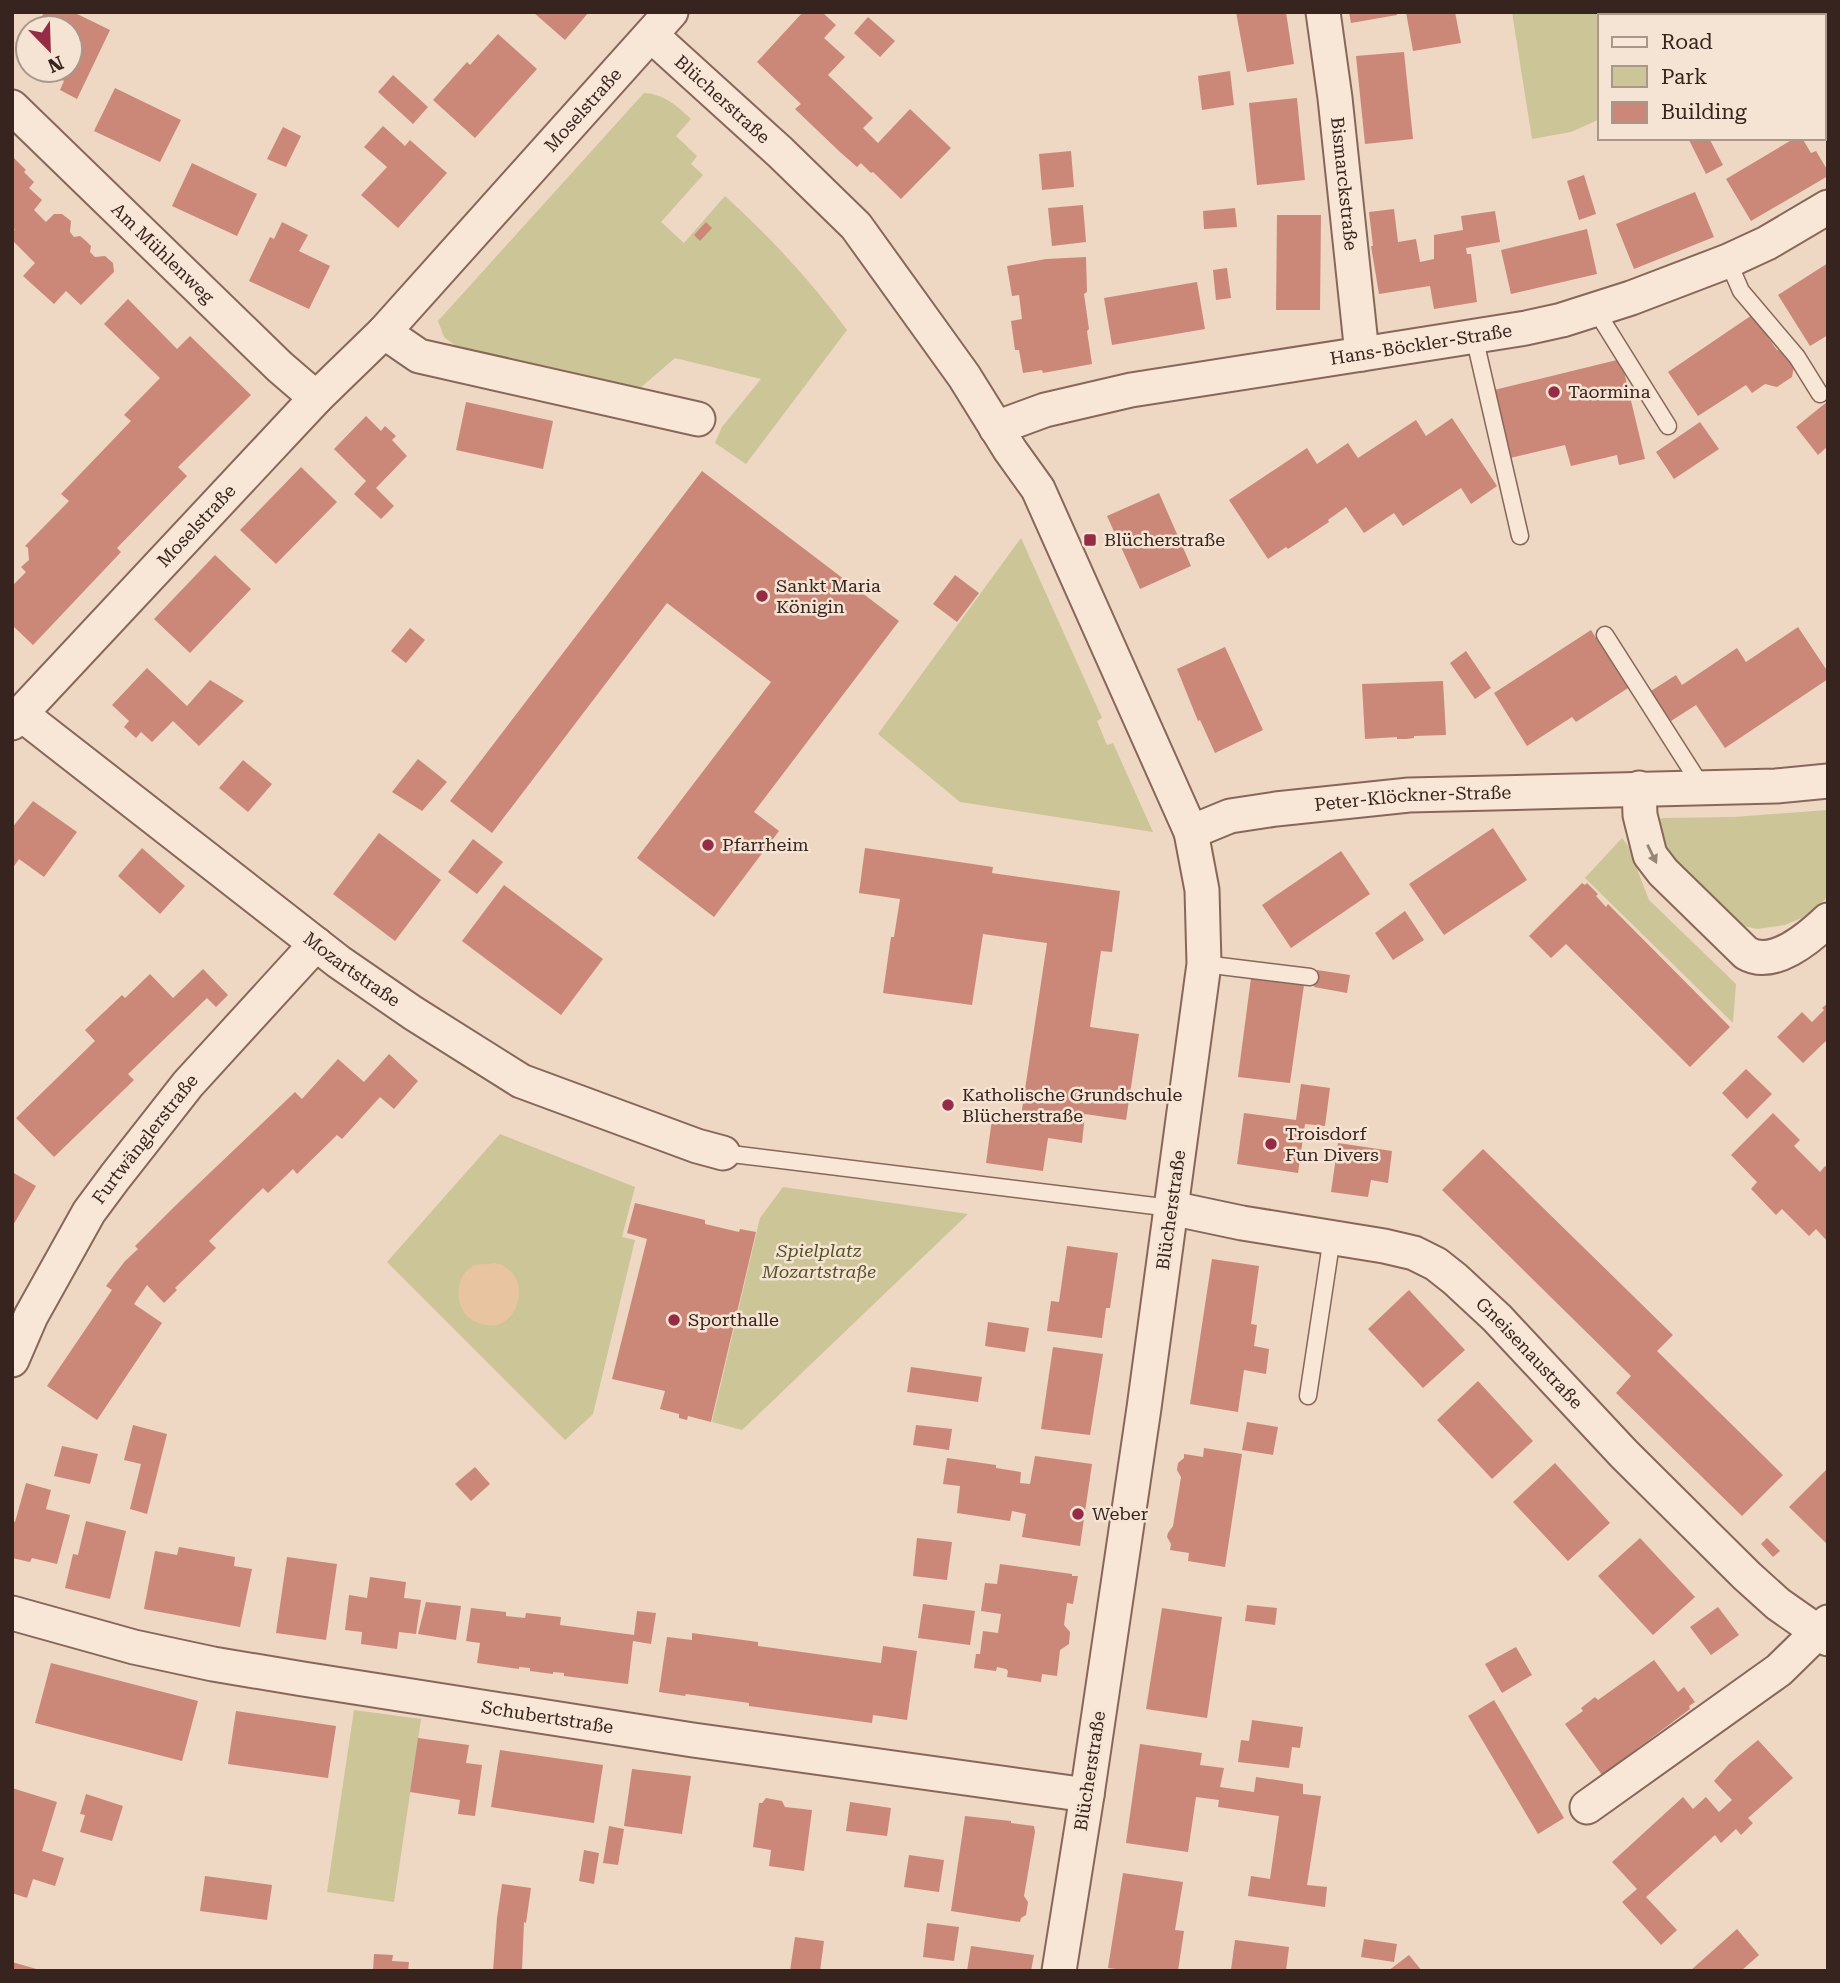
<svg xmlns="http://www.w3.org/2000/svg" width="1840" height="1983" font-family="'Roboto Serif',serif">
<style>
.green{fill:#ccc597}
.sand{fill:#e9c4a1}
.building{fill:#cb8879}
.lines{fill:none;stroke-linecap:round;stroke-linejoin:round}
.service-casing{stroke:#88675a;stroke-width:19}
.minor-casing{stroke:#88675a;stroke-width:37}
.service{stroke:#f8e6d6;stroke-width:16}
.minor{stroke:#f8e6d6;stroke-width:33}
.oneway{fill:#98857a}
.poi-dot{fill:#962b45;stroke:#f5e3d3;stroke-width:2.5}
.labels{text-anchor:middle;stroke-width:5;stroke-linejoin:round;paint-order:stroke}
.street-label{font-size:18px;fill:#38241e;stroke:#f5e3d3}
.poi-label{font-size:18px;fill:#38241e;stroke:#f5e3d3;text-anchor:start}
.park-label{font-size:18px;font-style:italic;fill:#535425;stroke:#f5e3d3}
</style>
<rect width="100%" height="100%" fill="#eed7c3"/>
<g class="green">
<polygon points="1512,12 1744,12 1741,16 1600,16 1600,119 1571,132 1532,139"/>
<path d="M644 93C664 94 677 106 691 119L676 136 697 156 691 164 703 175 661 222 684 243 725 196C770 237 811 281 847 330L746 464 715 443 722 427 761 379 675 358 640 388 456 346 444 337 438 321Z"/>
<polygon points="1021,538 1102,718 1097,721 1107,745 1113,743 1153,832 960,802 878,734"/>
<polygon points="1828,810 1828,897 1804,917 1785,925 1757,929 1739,925 1663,858 1655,829 1659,819 1663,818 1734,817"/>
<polygon points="1622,838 1628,846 1649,900 1736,984 1733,1023 1585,878"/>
<polygon points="500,1134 635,1187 622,1237 635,1240 593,1414 565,1440 387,1262"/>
<polygon points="783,1187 968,1214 742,1430 712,1422 760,1218"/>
<polygon points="354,1710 421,1719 394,1902 327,1892"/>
</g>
<path class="sand" d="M494 1263C538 1270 519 1344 474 1321 454 1311 453 1277 473 1266 479 1263 488 1265 494 1263Z"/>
<g class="building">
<polygon points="44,12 73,12 110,30 77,99 60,90 64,81 41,70 70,70 70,28 37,28"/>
<polygon points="533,12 589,12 565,40"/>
<polygon points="803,12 822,12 836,25 824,38 845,57 828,75 873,118 863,128 878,143 910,109 951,148 901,199 873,172 871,173 861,163 857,167 840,152 795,109 801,104 757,62"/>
<polygon points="1236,12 1286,12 1294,64 1247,72"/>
<polygon points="1349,12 1397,12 1397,15 1351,23"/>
<polygon points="1406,12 1455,12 1461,43 1413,51"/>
<polygon points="868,17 895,41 880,57 854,33"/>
<polygon points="498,34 537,69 475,138 433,100 467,62 470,65"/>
<polygon points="1404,52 1413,139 1365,144 1356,56"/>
<polygon points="1230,71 1234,105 1202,110 1198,76"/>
<polygon points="393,75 428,107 413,124 378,92"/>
<polygon points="115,88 181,120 160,162 94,131"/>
<polygon points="1297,98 1305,180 1257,185 1249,103"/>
<polygon points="383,126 405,146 410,140 447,173 398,228 361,195 387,167 364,147"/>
<polygon points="283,127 301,136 286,167 267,159"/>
<polygon points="1693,138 1709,138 1723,165 1706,174 1689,140"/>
<polygon points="1795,138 1802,138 1811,153 1816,151 1828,171 1828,176 1751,221 1726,179"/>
<polygon points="1071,151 1074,187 1042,190 1039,154"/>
<polygon points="12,156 26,170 24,172 34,182 29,188 42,200 34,210 46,222 54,214 62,214 71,221 70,232 74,237 80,236 86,241 91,246 90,252 95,257 105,256 113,263 114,272 81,305 66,291 54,304 23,276 35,263 12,240 12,233 15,229 12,228"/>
<polygon points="192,163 257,194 237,236 172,206"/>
<polygon points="1584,175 1596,214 1579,220 1567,181"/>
<polygon points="1695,192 1714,237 1634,269 1616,224"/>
<polygon points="1083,205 1086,242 1052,246 1048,208"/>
<polygon points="1235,208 1237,227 1204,229 1203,211"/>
<polygon points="1394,209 1398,242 1416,239 1420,262 1434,259 1434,235 1463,230 1461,216 1495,211 1500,242 1466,248 1467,254 1471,254 1477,302 1434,309 1430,286 1379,294 1371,246 1373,246 1369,212"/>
<polygon points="1277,215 1321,215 1320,310 1276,310"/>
<polygon points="282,222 308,235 299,251 330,266 309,309 249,281 270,237 274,239"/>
<polygon points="706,222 712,228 700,241 694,235"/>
<polygon points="1587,229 1597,274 1511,294 1501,250"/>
<polygon points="1086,257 1087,292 1084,294 1089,329 1087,331 1092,364 1043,373 1042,370 1023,373 1019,350 1015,350 1011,321 1022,319 1019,295 1012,296 1007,266 1046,259"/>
<polygon points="1828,263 1828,335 1810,346 1778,295"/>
<polygon points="1227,268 1231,298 1216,300 1213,270"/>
<polygon points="1197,282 1205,329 1112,345 1104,298"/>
<polygon points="128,299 177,349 190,336 251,395 178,467 187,476 117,548 121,552 33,645 12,625 12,586 26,572 21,567 29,560 28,548 25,546 69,501 61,494 131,421 124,415 160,378 104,324"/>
<polygon points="1752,315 1777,350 1784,351 1794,366 1792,377 1777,387 1765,384 1752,393 1746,385 1698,416 1668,372"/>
<polygon points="1621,359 1645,459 1619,465 1617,455 1571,466 1565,445 1510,458 1494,390"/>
<polygon points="1828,401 1828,446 1818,455 1796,427"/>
<polygon points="466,402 553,421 543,469 456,450"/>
<polygon points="366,416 381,431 385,426 396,436 392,440 407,456 376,488 394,506 381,519 354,494 366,481 334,449"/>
<polygon points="1452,418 1497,486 1471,504 1461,488 1403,526 1394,513 1364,533 1346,507 1328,520 1329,522 1288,549 1286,547 1268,559 1229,500 1307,448 1317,464 1348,443 1358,458 1416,420 1426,436"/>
<polygon points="1700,422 1719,449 1674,479 1656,452"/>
<polygon points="301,467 337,502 276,564 240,530"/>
<polygon points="702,471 899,621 754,812 779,831 714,917 637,858 771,682 667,603 492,833 450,801"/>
<polygon points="1159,493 1191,566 1140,589 1107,516"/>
<polygon points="215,555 251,589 190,653 154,619"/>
<polygon points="955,575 979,593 957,622 933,604"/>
<polygon points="1798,627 1828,672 1828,679 1725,748 1696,705 1671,721 1651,691 1676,675 1682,685 1737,648 1746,662"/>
<polygon points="410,628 425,640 406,663 391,651"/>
<polygon points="1591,630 1628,688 1576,722 1572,717 1527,746 1494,693"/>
<polygon points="1225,647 1263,730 1215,753 1200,720 1198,721 1177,669"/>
<polygon points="1466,651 1491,688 1475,699 1450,663"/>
<polygon points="147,668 187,706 210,680 244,701 199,746 173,721 152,742 141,732 136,738 124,727 129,721 112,705"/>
<polygon points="1443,681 1446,735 1414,736 1414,738 1406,739 1397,739 1397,737 1365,739 1362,684"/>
<polygon points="418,759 447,782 422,811 392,792"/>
<polygon points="243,760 272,784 248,812 219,788"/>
<polygon points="33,801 77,832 44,877 19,859 12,869 12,828"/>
<polygon points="1493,828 1527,880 1444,935 1409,884"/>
<polygon points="379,833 441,880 395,941 333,894"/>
<polygon points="473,839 503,862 477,894 448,872"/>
<polygon points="142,848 185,886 160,914 118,876"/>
<polygon points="865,848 993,867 992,873 1120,891 1112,952 1101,951 1090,1027 1139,1034 1126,1120 1085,1114 1082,1143 1048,1138 1043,1171 986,1163 992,1119 1020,1123 1047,943 983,934 972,1005 883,993 891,937 894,937 900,899 859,893"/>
<polygon points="1341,851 1370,894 1291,948 1262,905"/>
<polygon points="1582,883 1585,885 1587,883 1598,894 1596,896 1606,907 1608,904 1730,1027 1690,1067 1566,944 1551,958 1529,936"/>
<polygon points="504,885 603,959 561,1015 462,941"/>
<polygon points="1405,911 1424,940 1393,960 1375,933"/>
<polygon points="203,969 228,995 216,1007 207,998 128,1074 134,1080 54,1157 16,1118 95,1041 85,1030 122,995 125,998 150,974 173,998"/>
<polygon points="1317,970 1350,975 1347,993 1314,987"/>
<polygon points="1251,978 1304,985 1290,1083 1238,1077"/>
<polygon points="1828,1003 1828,1039 1803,1063 1777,1037 1802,1012 1812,1022 1824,1010 1822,1008"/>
<polygon points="389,1054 418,1081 394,1109 380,1097 342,1139 337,1135 297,1174 293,1169 268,1193 263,1188 209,1241 216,1248 175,1288 177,1290 164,1303 147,1285 134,1304 162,1323 97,1420 47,1386 112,1290 106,1286 125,1261 138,1249 135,1246 175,1206 295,1092 302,1099 338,1059 364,1082"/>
<polygon points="1746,1069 1772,1094 1747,1119 1722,1093"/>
<polygon points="1301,1084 1330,1088 1325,1126 1305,1124 1298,1173 1237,1164 1244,1113 1296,1120"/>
<polygon points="1773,1113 1800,1140 1794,1146 1820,1172 1825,1166 1828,1169 1828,1242 1816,1229 1809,1236 1782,1209 1776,1215 1751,1189 1757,1182 1731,1155"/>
<polygon points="1338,1143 1392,1151 1388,1183 1371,1180 1368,1197 1331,1192"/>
<polygon points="1483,1149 1673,1335 1657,1351 1783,1475 1742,1516 1616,1393 1631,1376 1442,1190"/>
<polygon points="12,1172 36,1186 12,1227"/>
<polygon points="635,1203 705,1220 705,1224 739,1232 740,1229 756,1232 711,1422 688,1416 687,1420 679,1418 679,1414 660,1409 665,1391 612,1379 647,1239 627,1233"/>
<polygon points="1067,1246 1118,1253 1110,1308 1106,1308 1102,1338 1047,1331 1051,1301 1059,1302"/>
<polygon points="1212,1259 1259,1266 1251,1324 1257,1325 1254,1346 1269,1349 1266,1374 1244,1370 1238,1412 1190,1404"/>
<polygon points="1409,1290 1465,1350 1423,1388 1368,1329"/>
<polygon points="988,1322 1029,1328 1025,1352 985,1346"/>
<polygon points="1053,1347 1103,1354 1090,1435 1041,1429"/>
<polygon points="911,1367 982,1377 978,1402 907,1392"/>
<polygon points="1478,1381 1533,1441 1492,1479 1437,1420"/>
<polygon points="1247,1422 1278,1427 1273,1455 1242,1450"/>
<polygon points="133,1425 167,1434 147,1514 130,1509 141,1464 124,1460"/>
<polygon points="916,1425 952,1429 949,1450 913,1445"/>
<polygon points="62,1446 98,1454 90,1484 54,1476"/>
<polygon points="1204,1448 1242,1454 1225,1567 1188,1561 1189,1553 1170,1550 1171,1544 1167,1537 1168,1533 1173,1526 1181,1477 1177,1470 1178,1463 1184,1458 1184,1454 1203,1457"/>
<polygon points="1035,1456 1092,1464 1080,1546 1022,1537 1026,1514 1012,1511 1010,1521 957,1513 960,1486 943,1484 947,1458 996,1465 996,1468 1021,1472 1020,1483 1030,1484"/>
<polygon points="1555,1463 1610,1523 1568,1561 1513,1502"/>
<polygon points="475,1467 490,1484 471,1501 455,1484"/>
<polygon points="1828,1468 1828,1545 1789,1507"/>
<polygon points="26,1483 51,1490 46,1509 70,1515 57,1564 32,1558 30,1562 12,1558 12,1521 15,1522"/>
<polygon points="86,1521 126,1531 110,1599 65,1588 73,1554 78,1555"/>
<polygon points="917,1538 952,1542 947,1580 913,1576"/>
<polygon points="1640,1538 1695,1597 1653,1635 1598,1576"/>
<polygon points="1767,1538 1780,1551 1773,1557 1761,1544"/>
<polygon points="179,1547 235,1557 234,1566 252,1569 240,1627 144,1609 155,1551 177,1555"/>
<polygon points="287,1557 337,1564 326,1640 276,1633"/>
<polygon points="1000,1564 1072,1574 1072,1576 1078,1576 1073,1604 1067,1603 1064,1625 1070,1632 1069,1644 1060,1650 1057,1676 1042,1674 1041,1682 1007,1677 1008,1671 1006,1669 997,1667 996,1671 974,1668 976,1654 980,1654 983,1631 998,1633 1001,1614 981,1611 985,1583 997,1584"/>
<polygon points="370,1577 406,1582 404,1598 421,1600 416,1634 399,1632 397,1649 361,1644 362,1632 345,1630 349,1595 367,1598"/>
<polygon points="426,1602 461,1606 456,1640 418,1634"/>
<polygon points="923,1604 975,1611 970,1645 918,1638"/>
<polygon points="1247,1605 1277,1608 1275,1625 1245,1621"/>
<polygon points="1718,1607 1739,1635 1711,1655 1690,1627"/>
<polygon points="471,1608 506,1612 506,1616 525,1618 526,1613 561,1617 560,1625 634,1635 637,1611 656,1613 651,1644 633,1641 628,1684 564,1676 564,1673 553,1672 553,1674 530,1671 530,1668 519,1667 519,1669 477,1663 480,1643 466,1641"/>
<polygon points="1162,1608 1222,1617 1207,1718 1146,1709"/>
<polygon points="692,1633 758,1642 758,1646 881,1663 883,1646 917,1651 907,1720 873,1715 872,1723 749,1706 749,1703 686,1694 685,1696 659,1692 667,1637 692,1640"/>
<polygon points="1516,1647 1532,1675 1502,1693 1485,1664"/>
<polygon points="1654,1660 1678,1692 1684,1687 1695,1702 1689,1706 1690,1709 1602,1775 1565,1724 1583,1711 1581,1708 1595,1697 1598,1700"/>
<polygon points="51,1663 198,1701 182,1761 35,1723"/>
<polygon points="1494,1700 1564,1818 1538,1834 1468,1716"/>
<polygon points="236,1711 336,1726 328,1778 228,1764"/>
<polygon points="1252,1720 1303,1727 1300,1748 1292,1747 1289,1768 1238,1762 1241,1740 1249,1741"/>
<polygon points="418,1738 469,1745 466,1763 482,1765 475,1816 458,1814 460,1800 410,1792"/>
<polygon points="1758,1740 1793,1778 1748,1818 1753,1823 1741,1835 1736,1829 1721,1843 1715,1835 1646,1897 1677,1930 1661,1945 1622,1902 1637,1889 1612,1862 1683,1797 1693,1809 1706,1797 1719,1812 1732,1800 1714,1781 1729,1764"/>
<polygon points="1140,1744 1202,1753 1200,1765 1224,1768 1220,1787 1254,1792 1256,1777 1303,1784 1303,1794 1321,1796 1307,1885 1327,1887 1325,1907 1248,1896 1251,1876 1270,1879 1279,1816 1218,1807 1219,1800 1196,1797 1188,1852 1126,1843"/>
<polygon points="500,1750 603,1765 594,1823 491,1807"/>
<polygon points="632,1769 691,1776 682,1834 624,1826"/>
<polygon points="12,1788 57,1802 42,1851 64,1858 55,1886 33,1879 27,1898 12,1893"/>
<polygon points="86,1794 123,1806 112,1841 80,1832 85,1815 80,1814"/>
<polygon points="766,1798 782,1801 785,1807 812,1810 804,1871 769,1866 771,1850 753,1847 759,1803 762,1803"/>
<polygon points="850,1802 891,1808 887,1836 846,1831"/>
<polygon points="965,1816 1011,1821 1011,1823 1034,1826 1035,1832 1024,1896 1028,1902 1026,1915 1021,1918 1020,1922 951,1911"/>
<polygon points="609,1826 624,1829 618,1865 603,1863"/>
<polygon points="584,1850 599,1853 594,1884 579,1881"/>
<polygon points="909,1855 944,1860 939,1892 904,1887"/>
<polygon points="1123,1873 1183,1882 1175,1930 1184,1931 1178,1971 1132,1971 1108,1968"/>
<polygon points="205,1876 272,1885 267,1920 200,1911"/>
<polygon points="502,1884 531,1888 526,1923 524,1922 522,1971 493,1971 497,1918"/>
<polygon points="927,1923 959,1927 954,1961 923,1957"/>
<polygon points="1737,1929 1759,1955 1741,1971 1690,1971"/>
<polygon points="795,1937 824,1941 820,1971 790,1971"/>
<polygon points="1364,1939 1397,1944 1394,1962 1361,1957"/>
<polygon points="1235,1940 1289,1947 1286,1971 1231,1970"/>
<polygon points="971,1946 1034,1955 1031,1971 967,1971"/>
<polygon points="374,1954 393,1955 392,1961 409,1962 408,1971 373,1971"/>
<polygon points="1409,1955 1422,1971 1388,1971"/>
<polygon points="12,1962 40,1970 40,1971 12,1971"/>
</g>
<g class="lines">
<g class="service-casing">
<g id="service">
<polyline points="1728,261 1741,291 1797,357 1820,394"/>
<polyline points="1595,309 1668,426"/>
<polyline points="1474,336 1520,536"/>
<polyline points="1605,635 1702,787"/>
<polyline points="1204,964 1310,977"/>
<polyline points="723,1153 1171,1208"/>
<polyline points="1308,1396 1332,1237"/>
</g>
</g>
<g class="minor-casing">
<g id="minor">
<path id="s1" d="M1323 12 1335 98 1362 354"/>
<path id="s2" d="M651 35 780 152 856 226 964 376 1010 450 1038 489 1191 832 1202 890 1204 964 1144 1408 1087 1795 1059 1971"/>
<path id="s3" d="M12 107 280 367 316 398"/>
<polyline points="384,332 419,356 698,419"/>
<path id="s4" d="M996 428 1045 410 1131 390 1362 354 1526 328 1562 320 1631 298 1728 261 1767 243 1828 207"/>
<path id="s5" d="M21 714 339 962 413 1013 521 1081 697 1146 723 1153"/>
<path id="s6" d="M12 723 316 398 384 332 671 12"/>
<path d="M1639 788 1640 815 1650 855 1663 872 1746 953C1773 969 1809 938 1828 920"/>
<path id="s7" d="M1191 832 1230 816 1276 809 1409 795 1776 786 1828 781"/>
<path id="s8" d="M1171 1208 1242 1223 1384 1246 1414 1253 1436 1264 1455 1279 1497 1318 1624 1454 1747 1576 1778 1604 1828 1639"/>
<path id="s9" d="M12 1360 31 1316 89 1212 115 1177 188 1084 316 944"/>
<path id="s10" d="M12 1613 134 1647 213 1664 303 1679 693 1740 1087 1795"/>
<polyline points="1587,1807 1779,1670 1828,1622"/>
</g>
</g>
<use href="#service" class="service"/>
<use href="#minor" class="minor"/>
</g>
<defs><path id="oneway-solid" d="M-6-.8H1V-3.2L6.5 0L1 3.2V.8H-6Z" transform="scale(1.75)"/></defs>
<use class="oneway" href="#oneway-solid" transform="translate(1652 854) rotate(64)"/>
<g class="poi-dot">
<circle cx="1554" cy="392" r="7"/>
<rect x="1083" y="533" width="14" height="14" rx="3.5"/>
<circle cx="762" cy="596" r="7"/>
<circle cx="708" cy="845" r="7"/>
<circle cx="948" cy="1105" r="7"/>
<circle cx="1271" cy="1144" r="7"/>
<circle cx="674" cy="1320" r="7"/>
<circle cx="1078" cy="1514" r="7"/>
</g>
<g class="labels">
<g class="street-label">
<text dy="6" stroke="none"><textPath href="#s2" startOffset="96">Blücherstraße</textPath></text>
<text dy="6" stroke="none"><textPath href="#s6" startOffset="838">Moselstraße</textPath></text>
<text dy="6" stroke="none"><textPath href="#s1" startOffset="173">Bismarckstraße</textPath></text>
<text dy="6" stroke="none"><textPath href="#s3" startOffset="210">Am Mühlenweg</textPath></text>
<text dy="6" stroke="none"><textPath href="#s4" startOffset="434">Hans-Böckler-Straße</textPath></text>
<text dy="6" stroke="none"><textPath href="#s6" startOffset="270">Moselstraße</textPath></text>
<text dy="6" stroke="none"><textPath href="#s7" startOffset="226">Peter-Klöckner-Straße</textPath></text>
<text dy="6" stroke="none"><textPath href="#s5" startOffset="418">Mozartstraße</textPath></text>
<text dy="6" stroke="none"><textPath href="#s9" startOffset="259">Furtwänglerstraße</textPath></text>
<text transform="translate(1171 1210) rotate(-82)" y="6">Blücherstraße</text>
<text dy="6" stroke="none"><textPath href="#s8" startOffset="401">Gneisenaustraße</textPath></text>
<text dy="6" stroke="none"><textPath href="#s10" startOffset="546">Schubertstraße</textPath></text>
<text transform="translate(1090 1771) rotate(-81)" y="6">Blücherstraße</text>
</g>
<g class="poi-label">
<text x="1568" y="398">Taormina</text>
<text x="1104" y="546">Blücherstraße</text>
<text x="776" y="592">Sankt Maria<tspan x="776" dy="21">Königin</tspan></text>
<text x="722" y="851">Pfarrheim</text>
<text x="962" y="1101">Katholische Grundschule<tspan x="962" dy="21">Blücherstraße</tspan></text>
<text x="1285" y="1140">Troisdorf<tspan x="1285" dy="21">Fun Divers</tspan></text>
<text x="688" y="1326">Sporthalle</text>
<text x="1092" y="1520">Weber</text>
</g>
<g class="park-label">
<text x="819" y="1257">Spielplatz<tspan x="819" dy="21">Mozartstraße</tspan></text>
</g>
</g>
<rect width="1840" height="1983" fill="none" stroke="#38241e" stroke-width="28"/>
<rect x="1598" y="14" width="228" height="126" fill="#f5e3d3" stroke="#a9978b" stroke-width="2"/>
<rect x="1612" y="37" width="35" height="10" fill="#f8e6d6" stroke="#a9978b" stroke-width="2"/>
<text x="1661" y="49" font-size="21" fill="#38241e">Road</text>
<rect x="1612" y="66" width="35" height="21" fill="#ccc597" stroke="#a9978b" stroke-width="2"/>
<text x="1661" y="84" font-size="21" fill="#38241e">Park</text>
<rect x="1612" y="102" width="35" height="21" fill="#cb8879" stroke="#a9978b" stroke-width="2"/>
<text x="1661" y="119" font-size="21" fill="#38241e">Building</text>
<g transform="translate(49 49) rotate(157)"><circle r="33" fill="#f5e3d3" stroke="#a9978b" stroke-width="2"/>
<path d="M0-5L12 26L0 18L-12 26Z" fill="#962b45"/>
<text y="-10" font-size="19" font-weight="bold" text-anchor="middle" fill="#38241e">N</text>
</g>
</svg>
